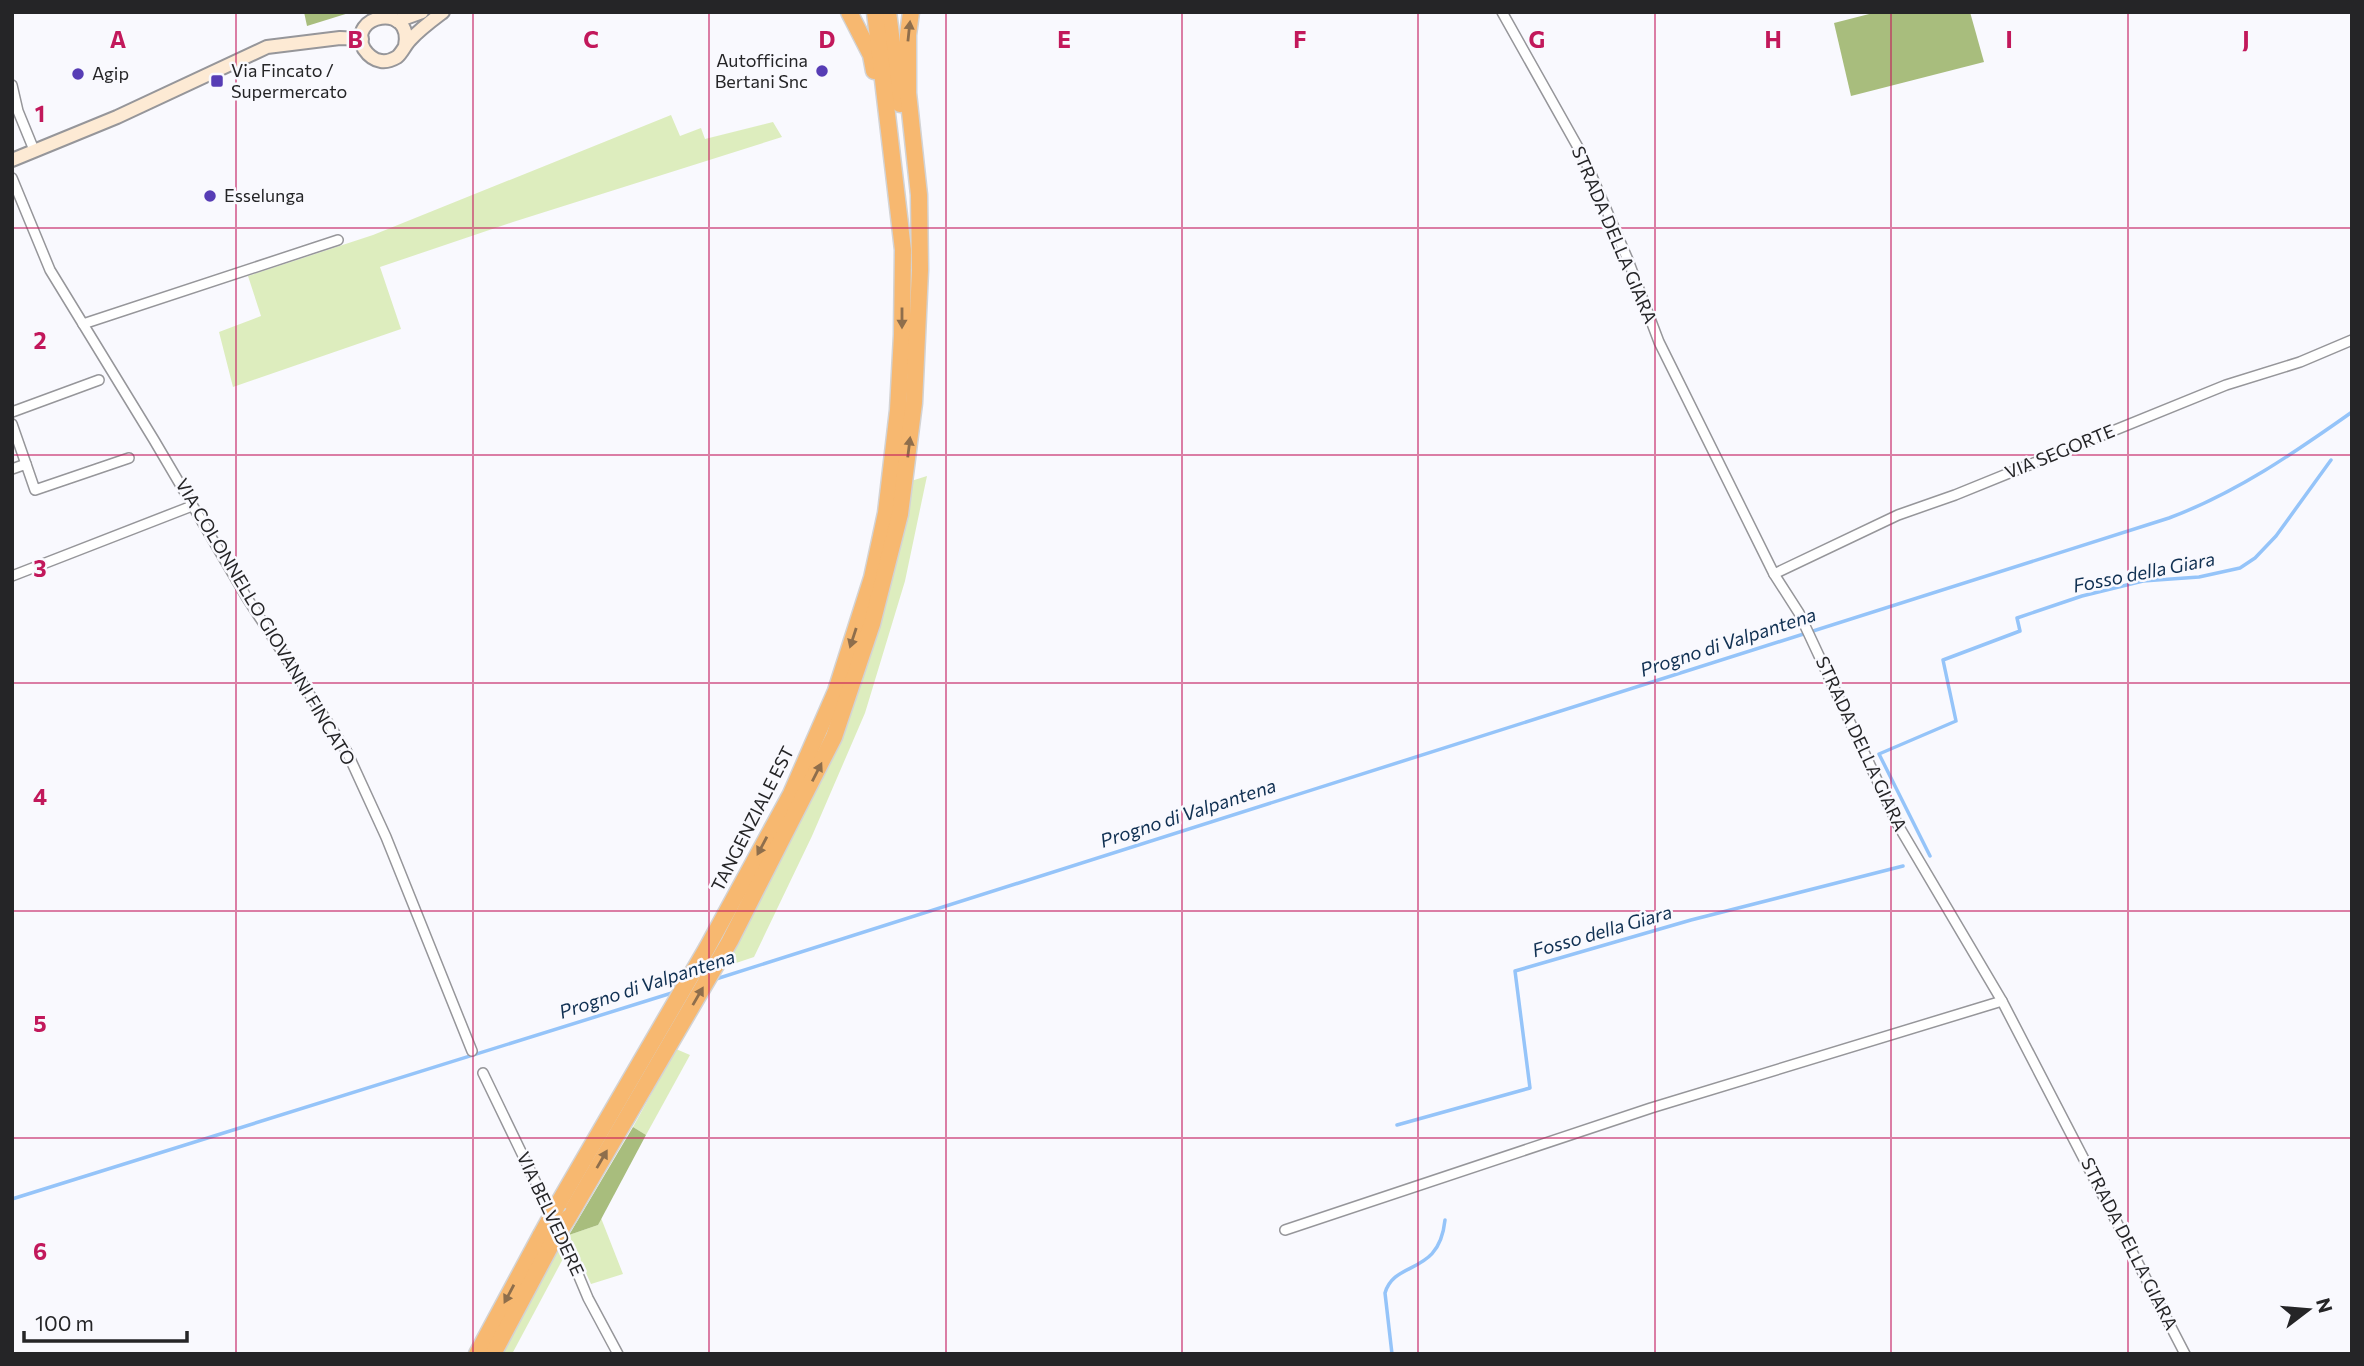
<svg xmlns="http://www.w3.org/2000/svg" width="2364" height="1366" font-family="Commissioner,sans-serif">
<style>
.green{fill:#ddedbe}
.forest{fill:#a8bd7d}
.lines{fill:none;stroke-linecap:round;stroke-linejoin:round}
.stream{stroke:#95c4f9;stroke-width:3.5}
.street-casing{stroke:#96969a;stroke-width:12}
.secondary-casing{stroke:#96969a;stroke-width:16}
.highway-casing{stroke:#d3d3d4;stroke-width:19}
.street{stroke:#fff;stroke-width:9}
.secondary{stroke:#fdead4;stroke-width:12}
.highway{stroke:#f7b870;stroke-width:16}
.highway-bridge-casing{stroke:#d3d3d4;stroke-width:19;stroke-linecap:butt}
.highway-bridge{stroke:#f7b870;stroke-width:16}
.oneway{fill:#8e6e4c}
.grid{fill:none;stroke:#c2185b;stroke-width:2;stroke-opacity:0.55}
.poi-dot{fill:#573db5;stroke:#f9f9fe;stroke-width:2.5}
.labels{text-anchor:middle;stroke-width:5;stroke-linejoin:round;paint-order:stroke}
.poi-label{font-size:18px;fill:#252527;stroke:#f9f9fe;text-anchor:start}
.street-label{font-size:18px;fill:#252527;stroke:#f9f9fe}
.water-label{font-size:19px;font-style:italic;fill:#103052;stroke:#f9f9fe}
.grid-label{font-size:23px;text-anchor:middle;font-weight:bold;fill:#c2185b;stroke:#f9f9fe;stroke-width:5;stroke-linejoin:round;paint-order:stroke}
</style>
<rect width="100%" height="100%" fill="#f9f9fe"/>
<g class="green">
<polygon points="671,115 680,136 701,128 705,139 773,122 782,137 513,222 380,267 401,329 233,387 219,332 261,316 248,276 373,235"/>
<polygon points="927,476 905,581 865,713 812,836 754,957 715,970 844,724 908,482"/>
<polygon points="676,1049 690,1055 646,1135 633,1127"/>
<polygon points="601,1218 623,1274 591,1284 569,1235 598,1225"/>
<polygon points="558,1240 565,1255 512,1354 495,1354"/>
</g>
<g class="forest">
<polygon points="304,12 352,12 307,26"/>
<polygon points="1877,12 1970,12 1984,62 1851,96 1834,23"/>
<polygon points="633,1127 646,1135 598,1225 569,1235"/>
</g>
<g class="lines">
<g class="stream">
<polyline points="1930,856 1879,754 1956,721 1943,660 2020,631 2017,618 2082,596 2143,581 2199,577 2240,568 2255,558 2276,536 2331,460"/>
<path d="M716 979 2169 518C2236 493 2294 453 2352 412"/>
<polyline points="1397,1125 1530,1088 1515,971 1691,920 1903,866"/>
<polyline points="12,1199 675,992"/>
<path d="M1392 1354 1385 1293C1395 1259 1439 1277 1445 1220"/>
</g>
<g class="street-casing">
<g id="street">
<polyline points="1502,12 1584,158 1628,260 1659,342 1774,574 1799,613 1898,825 2002,1001 2185,1354"/>
<polyline points="12,85 18,111 34,150"/>
<polyline points="12,178 50,270 154,440 247,598 347,752 386,837 472,1051"/>
<polyline points="83,324 338,240"/>
<polyline points="12,412 99,380"/>
<polyline points="12,424 26,464"/>
<polyline points="12,469 26,464 35,490 129,458"/>
<polyline points="1774,574 1898,515 1955,495 2226,385 2300,362 2352,340"/>
<polyline points="12,576 192,506"/>
<polyline points="483,1073 552,1216"/>
<polyline points="559,1229 588,1298 618,1354"/>
<polyline points="1285,1230 1651,1108 2002,1001"/>
</g>
</g>
<g class="secondary-casing">
<g id="secondary">
<polyline points="397,21 422,12"/>
<path d="M405 46C414 2 346 14 364 49 368 55 374 60 381 61 387 62 392 60 397 57 402 53 405 45 410 40 420 29 431 21 443 12"/>
<polyline points="12,160 117,117 267,47 340,38 362,39"/>
</g>
</g>
<g class="highway-casing">
<g id="highway">
<polyline points="849,12 871,55 874,71"/>
<polyline points="888,12 900,104"/>
<polyline points="558,1204 707,948 791,794 836,691 872,578 886,513 898,410 902,335 903,250 875,12"/>
<polyline points="568,1218 730,941 787,829 834,737 872,624 900,514 914,403 920,270 919,195 908,93 908,35 911,12"/>
<polyline points="477,1354 541,1235"/>
<polyline points="493,1354 551,1245"/>
</g>
</g>
<use href="#street" class="street"/>
<use href="#secondary" class="secondary"/>
<use href="#highway" class="highway"/>
<g class="highway-bridge-casing">
<g id="highway-bridge">
<polyline points="541,1235 558,1204"/>
<polyline points="551,1245 568,1218"/>
</g>
</g>
<use href="#highway-bridge" class="highway-bridge"/>
</g>
<defs><path id="oneway-solid" d="M-6-.8H1V-3.2L6.5 0L1 3.2V.8H-6Z" transform="scale(1.75)"/></defs>
<g class="oneway">
<use href="#oneway-solid" transform="translate(909 31) rotate(-84)"/>
<use href="#oneway-solid" transform="translate(902 318) rotate(90)"/>
<use href="#oneway-solid" transform="translate(909 447) rotate(-83)"/>
<use href="#oneway-solid" transform="translate(853 638) rotate(108)"/>
<use href="#oneway-solid" transform="translate(817 772) rotate(-63)"/>
<use href="#oneway-solid" transform="translate(762 846) rotate(118)"/>
<use href="#oneway-solid" transform="translate(698 996) rotate(-60)"/>
<use href="#oneway-solid" transform="translate(602 1159) rotate(-60)"/>
<use href="#oneway-solid" transform="translate(509 1294) rotate(118)"/>
</g>
<path class="grid" d="M236 12V1354M473 12V1354M709 12V1354M946 12V1354M1182 12V1354M1418 12V1354M1655 12V1354M1891 12V1354M2128 12V1354M12 228H2352M12 455H2352M12 683H2352M12 911H2352M12 1138H2352"/>
<g class="poi-dot">
<circle cx="822" cy="71" r="7"/>
<circle cx="78" cy="74" r="7"/>
<rect x="210" y="74" width="14" height="14" rx="3.5"/>
<circle cx="210" cy="196" r="7"/>
</g>
<g class="labels">
<g class="poi-label">
<text x="808" y="67" text-anchor="end">Autofficina<tspan x="808" dy="21">Bertani Snc</tspan></text>
<text x="231" y="77">Via Fincato /<tspan x="231" dy="21">Supermercato</tspan></text>
<text x="92" y="80">Agip</text>
<text x="224" y="202">Esselunga</text>
</g>
<g class="street-label">
<text transform="translate(1614 235) rotate(67)" y="6">STRADA DELLA GIARA</text>
<text transform="translate(2060 452) rotate(-22)" y="6">VIA SEGORTE</text>
<text transform="translate(265 622) rotate(59)" y="6">VIA COLONNELLO GIOVANNI FINCATO</text>
<text transform="translate(1861 744) rotate(65)" y="6">STRADA DELLA GIARA</text>
<text transform="translate(753 819) rotate(-63)" y="6">TANGENZIALE EST</text>
<text transform="translate(550 1214) rotate(65)" y="6">VIA BELVEDERE</text>
<text transform="translate(2129 1244) rotate(63)" y="6">STRADA DELLA GIARA</text>
</g>
<g class="water-label">
<text transform="translate(2144 572) rotate(-11)" y="7">Fosso della Giara</text>
<text transform="translate(1728 642) rotate(-18)" y="7">Progno di Valpantena</text>
<text transform="translate(1188 813) rotate(-18)" y="7">Progno di Valpantena</text>
<text transform="translate(1602 931) rotate(-16)" y="7">Fosso della Giara</text>
<text transform="translate(647 984) rotate(-18)" y="7">Progno di Valpantena</text>
</g>
</g>
<g class="grid-label">
<text x="118" y="48">A</text>
<text x="355" y="48">B</text>
<text x="591" y="48">C</text>
<text x="827" y="48">D</text>
<text x="1064" y="48">E</text>
<text x="1300" y="48">F</text>
<text x="1537" y="48">G</text>
<text x="1773" y="48">H</text>
<text x="2009" y="48">I</text>
<text x="2246" y="48">J</text>
<text x="40" y="122">1</text>
<text x="40" y="349">2</text>
<text x="40" y="577">3</text>
<text x="40" y="805">4</text>
<text x="40" y="1032">5</text>
<text x="40" y="1260">6</text>
</g>
<rect width="2364" height="1366" fill="none" stroke="#252527" stroke-width="28"/>
<g transform="translate(2308 1310) rotate(74)" stroke="#f9f9fe" stroke-width="5" paint-order="stroke">
<path d="M0-5L12 26L0 18L-12 26Z" fill="#252527"/>
<text y="-10" font-size="19" font-weight="bold" text-anchor="middle" fill="#252527">N</text>
</g>
<path d="M24 1331v10h163v-10" fill="none" stroke="#252527" stroke-width="3.5"/>
<text x="35" y="1331" font-size="21" fill="#252527" stroke="#f9f9fe" stroke-width="5" paint-order="stroke">100 m</text>
</svg>
